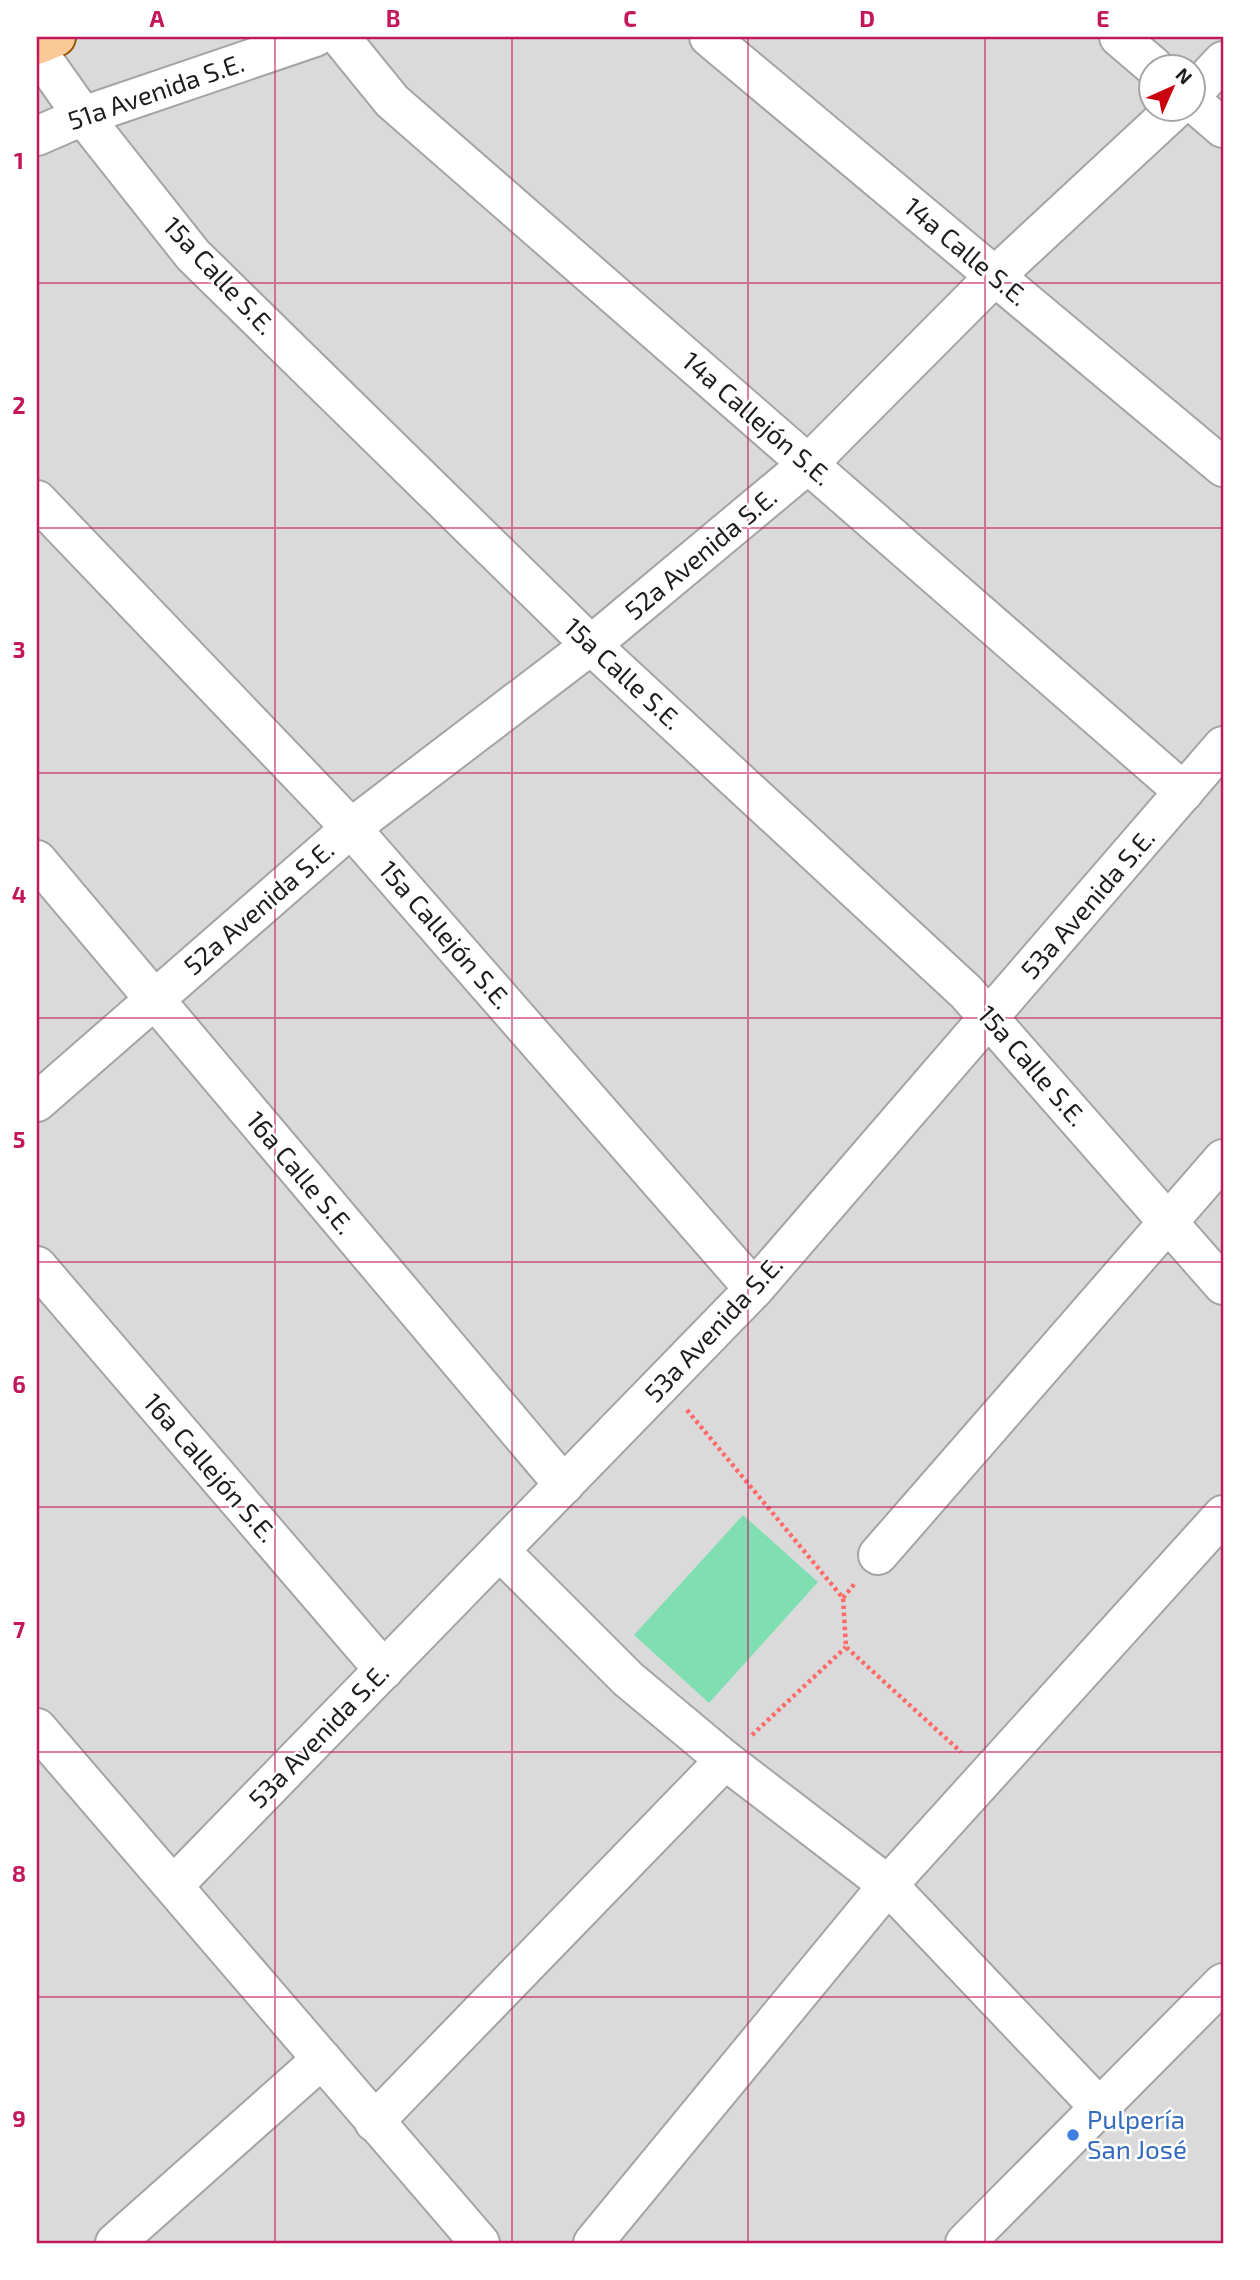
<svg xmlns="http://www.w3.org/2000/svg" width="1260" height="2280" font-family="'Exo 2',sans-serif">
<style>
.residential{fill:#dbdada;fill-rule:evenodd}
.pitch{fill:#7fdfb3}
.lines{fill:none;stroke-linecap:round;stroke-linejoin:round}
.minor-casing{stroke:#a4a4a4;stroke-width:42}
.major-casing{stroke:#955900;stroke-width:42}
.path{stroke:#fb6b67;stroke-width:4.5;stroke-dasharray:3.5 3.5;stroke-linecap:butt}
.minor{stroke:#fff;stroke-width:38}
.major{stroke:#fcca99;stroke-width:38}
.grid{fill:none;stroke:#c2185b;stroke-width:2;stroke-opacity:0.55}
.shop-dot{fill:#3f7fe0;stroke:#fff;stroke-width:2.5}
.labels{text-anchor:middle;stroke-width:5;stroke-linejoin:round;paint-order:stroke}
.street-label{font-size:26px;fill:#1d1d1d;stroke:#fff}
.shop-label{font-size:26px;fill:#366cbe;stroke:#fff;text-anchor:start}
.neatline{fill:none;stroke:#c2185b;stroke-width:2.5}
.grid-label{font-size:23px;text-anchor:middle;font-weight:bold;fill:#c2185b}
</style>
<rect width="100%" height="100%" fill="#eee9e2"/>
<path class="residential" d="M37 37H1223V2243H37ZM1152 66H1194V108H1152Z"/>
<polygon class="pitch" points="743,1515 818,1582 709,1703 634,1635"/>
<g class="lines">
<g class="minor-casing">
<g id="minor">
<polyline points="340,37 392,101 1184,792"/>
<polyline points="709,37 1223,467"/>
<polyline points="1119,37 1153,66"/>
<polyline points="37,51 83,116 193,255 591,645 966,992 1223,1285"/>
<polyline points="1194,92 1223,61"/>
<polyline points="1194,103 1223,128"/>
<polyline points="37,136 83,116 315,37"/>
<polyline points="37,500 351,828 754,1289"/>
<polyline points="37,860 564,1485"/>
<polyline points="37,1102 351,828 591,645 808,464 995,276 1176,108"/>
<polyline points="37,1266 384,1670"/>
<polyline points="500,1551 628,1679 725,1760"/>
<polyline points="878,1555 1223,1159"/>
<polyline points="37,1728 480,2243"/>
<polyline points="174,1885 754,1289 1223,746"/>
<polyline points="374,2122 725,1760 888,1885 1100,2108"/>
<polyline points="115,2243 322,2059"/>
<polyline points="593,2243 888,1885 1223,1515"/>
<polyline points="965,2243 1223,1983"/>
</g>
</g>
<g class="major-casing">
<polyline id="major" points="37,45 56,37"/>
</g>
<g class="path">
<polyline points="687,1410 843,1598 846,1647 961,1752"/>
<polyline points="843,1598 856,1582"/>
<polyline points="752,1735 846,1647"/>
</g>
<use href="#minor" class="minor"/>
<use href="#major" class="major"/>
</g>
<path class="grid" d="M275 37V2243M512 37V2243M748 37V2243M985 37V2243M37 283H1223M37 528H1223M37 773H1223M37 1018H1223M37 1262H1223M37 1507H1223M37 1752H1223M37 1997H1223"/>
<circle class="shop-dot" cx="1073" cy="2135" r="7"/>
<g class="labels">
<g class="street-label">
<text transform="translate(156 92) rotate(-19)" y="9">51a Avenida S.E.</text>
<text transform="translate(966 252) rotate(40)" y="9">14a Calle S.E.</text>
<text transform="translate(219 276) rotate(47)" y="9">15a Calle S.E.</text>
<text transform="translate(757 419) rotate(41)" y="9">14a Callejón S.E.</text>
<text transform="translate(701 554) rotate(-40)" y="9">52a Avenida S.E.</text>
<text transform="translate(623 674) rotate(43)" y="9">15a Calle S.E.</text>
<text transform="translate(1088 904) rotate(-49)" y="9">53a Avenida S.E.</text>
<text transform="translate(259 908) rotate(-41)" y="9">52a Avenida S.E.</text>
<text transform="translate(445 935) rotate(49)" y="9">15a Callejón S.E.</text>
<text transform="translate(1032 1066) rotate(49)" y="9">15a Calle S.E.</text>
<text transform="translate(300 1173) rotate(50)" y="9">16a Calle S.E.</text>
<text transform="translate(714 1329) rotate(-47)" y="9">53a Avenida S.E.</text>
<text transform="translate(210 1468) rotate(49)" y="9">16a Callejón S.E.</text>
<text transform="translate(319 1736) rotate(-46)" y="9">53a Avenida S.E.</text>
</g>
<g class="shop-label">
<text x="1087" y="2129">Pulpería<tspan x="1087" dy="30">San José</tspan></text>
</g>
</g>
<rect width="1260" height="2280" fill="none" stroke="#ffffff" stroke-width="77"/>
<g transform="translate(1172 88) rotate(45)"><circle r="33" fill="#ffffff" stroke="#a5a5a5" stroke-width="2"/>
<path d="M0-5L12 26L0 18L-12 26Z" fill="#c9000e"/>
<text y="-10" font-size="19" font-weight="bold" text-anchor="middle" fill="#1d1d1d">N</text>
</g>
<rect x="38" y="38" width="1184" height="2204" class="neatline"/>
<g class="grid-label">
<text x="157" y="27">A</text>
<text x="393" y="27">B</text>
<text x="630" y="27">C</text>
<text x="867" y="27">D</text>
<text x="1103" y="27">E</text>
<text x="19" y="169">1</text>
<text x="19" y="414">2</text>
<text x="19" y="658">3</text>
<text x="19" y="903">4</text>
<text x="19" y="1148">5</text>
<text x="19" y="1393">6</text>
<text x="19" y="1638">7</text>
<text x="19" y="1882">8</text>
<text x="19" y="2127">9</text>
</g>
</svg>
